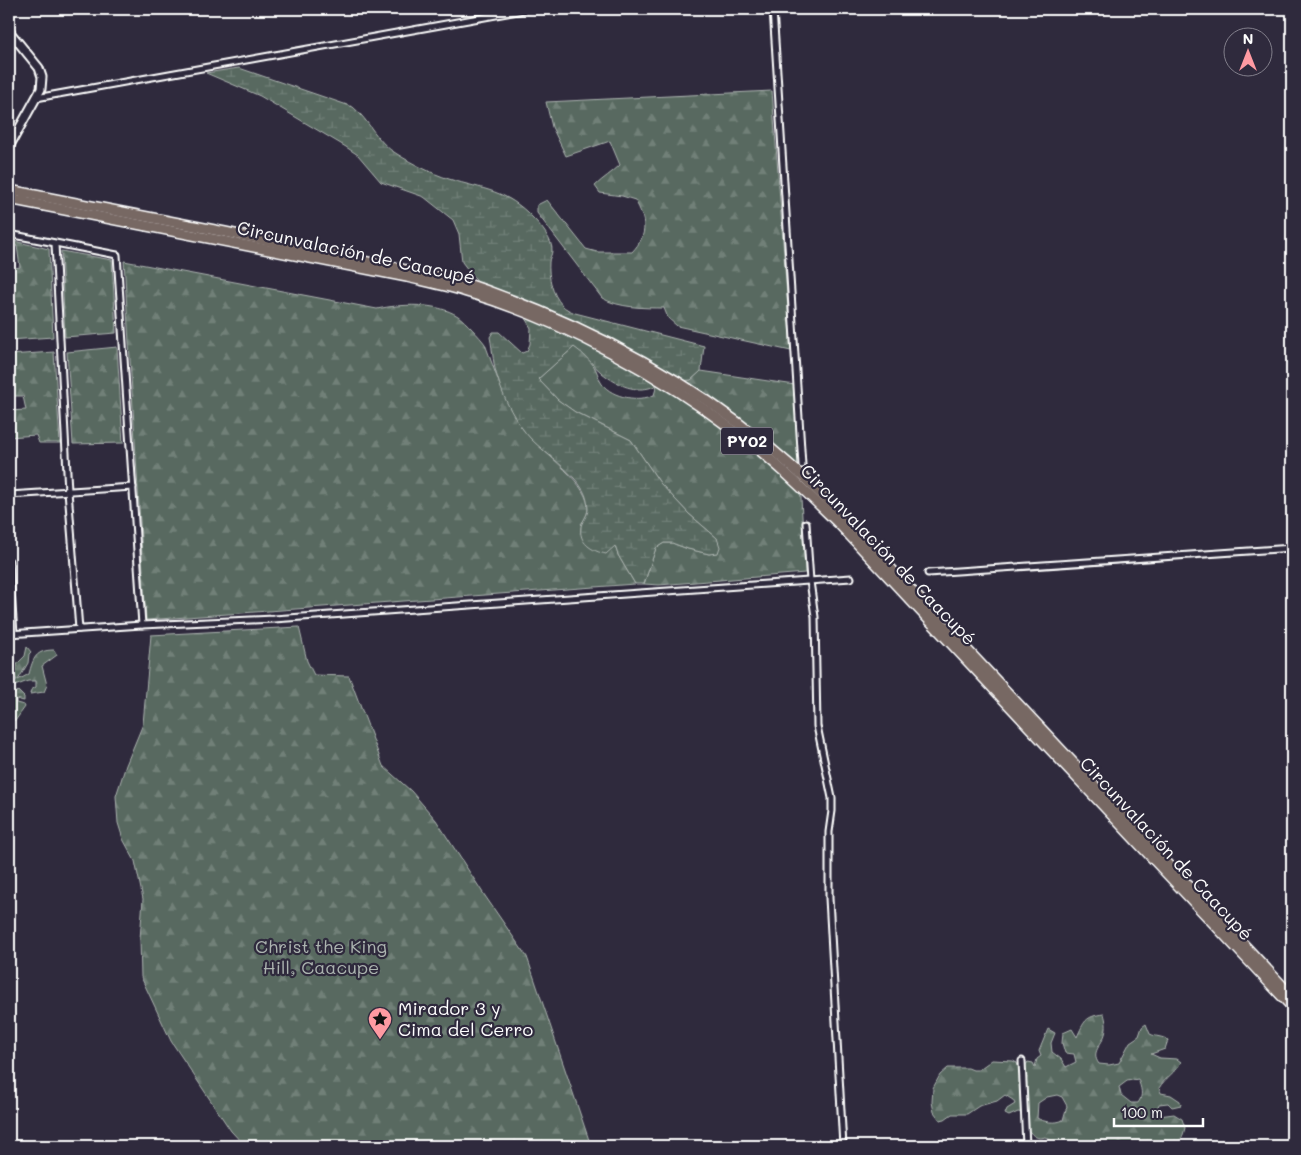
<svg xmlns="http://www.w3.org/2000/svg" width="1301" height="1155" font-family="Mali,sans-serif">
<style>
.forest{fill:url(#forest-firs);stroke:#acb4b0;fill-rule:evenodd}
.wetland{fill:url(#wetland-marsh);stroke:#acb4b0}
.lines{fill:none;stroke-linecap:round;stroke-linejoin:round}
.street-casing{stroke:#fff;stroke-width:9}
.secondary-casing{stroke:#fff;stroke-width:11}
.highway-casing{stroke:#fff;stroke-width:12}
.street{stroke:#2f2a3d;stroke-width:5}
.secondary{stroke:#2f2a3d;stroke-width:7}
.highway{stroke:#776864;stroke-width:9}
.labels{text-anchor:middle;stroke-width:4.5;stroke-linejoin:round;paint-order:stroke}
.shield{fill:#2f2a3d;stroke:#c1bfc5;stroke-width:1}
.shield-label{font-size:16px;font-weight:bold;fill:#fff}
.street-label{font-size:18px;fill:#fff;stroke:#2f2a3d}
.park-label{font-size:18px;fill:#acb4b0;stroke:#2f2a3d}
.poi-label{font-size:18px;fill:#fff;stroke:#2f2a3d;text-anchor:start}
</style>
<defs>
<pattern id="forest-firs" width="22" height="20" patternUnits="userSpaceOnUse" patternTransform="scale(1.25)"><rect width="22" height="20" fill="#586960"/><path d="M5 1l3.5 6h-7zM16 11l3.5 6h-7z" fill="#718078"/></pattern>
<pattern id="wetland-marsh" width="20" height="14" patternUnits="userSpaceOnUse" patternTransform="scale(1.25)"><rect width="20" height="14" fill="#586960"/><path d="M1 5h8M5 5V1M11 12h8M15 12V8" fill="none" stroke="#718078"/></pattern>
</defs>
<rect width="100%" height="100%" fill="#2f2a3d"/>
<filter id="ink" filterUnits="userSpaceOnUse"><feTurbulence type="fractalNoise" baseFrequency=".02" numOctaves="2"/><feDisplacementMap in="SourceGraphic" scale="10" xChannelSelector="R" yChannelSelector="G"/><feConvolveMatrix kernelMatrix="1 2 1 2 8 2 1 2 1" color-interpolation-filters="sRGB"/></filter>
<g filter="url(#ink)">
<g class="forest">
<path d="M772 91 791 351 677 326 668 318 664 308C644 308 619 308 602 298L537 213V205L547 200 586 249 597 252H632C649 234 646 220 635 200L622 196 600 193 595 186C603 178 612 173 620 165L610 141 566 156 552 127 546 102Z"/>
<polygon points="9,240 49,249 53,337 9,340 9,269 20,267 17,246 9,246"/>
<polygon points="61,251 112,260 116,333 65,337"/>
<path d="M124 261 377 309C400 304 436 302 458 316 465 321 480 337 485 344 495 371 504 401 520 425 536 450 586 478 588 507 588 513 585 519 581 524L615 546 618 555 635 584 146 620Z"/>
<polygon points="117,347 123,443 73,444 67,352"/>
<path d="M574 347C583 352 591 360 596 370 598 374 599 380 602 384 613 398 639 402 654 395L657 385 665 382 691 380 701 371 795 385 805 573 659 585 644 584 656 548 664 543H672L688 549 709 554 718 552 717 538 689 514 660 483 631 440 575 412 558 400 538 379Z"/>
<polygon points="54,352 60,443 39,443 36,435 9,437 9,411 26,410 23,396 9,396 9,355"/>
<polygon points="299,627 307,661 314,675 349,676 383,766 411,791 436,820 483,893 527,957 591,1146 245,1146 231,1131 171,1041 141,977 140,939 143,899 135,861 123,839 118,823 116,796 126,765 143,724 151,635"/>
<path d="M27 647 31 652 29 654 28 663 18 680 29 674C33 658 36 650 54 650L57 655 42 666 47 685 44 692 30 694 31 690 36 687V681H28L12 687 10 680H17L14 675 18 663 25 656Z"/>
<polygon points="18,691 24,697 24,701 16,699 16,703 24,705 25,707 15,721 13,716 9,714 9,698"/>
<path d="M1104 1014C1106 1020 1107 1028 1105 1034 1102 1045 1090 1052 1099 1064L1109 1065 1119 1063 1130 1042 1139 1036 1142 1027 1146 1024 1150 1034C1156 1037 1162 1036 1168 1040L1165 1049 1151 1054 1160 1058 1177 1059 1181 1062C1176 1072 1165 1078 1159 1088L1161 1093 1171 1095 1180 1101 1181 1105 1172 1107 1168 1103 1159 1104 1157 1109 1159 1116 1174 1114 1182 1119 1185 1128 1182 1138 1178 1141 1159 1146H1061V1142L1056 1145 1049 1139 1045 1137C1034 1141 1029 1131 1024 1123L1025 1113 1018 1112 1009 1116 1005 1114 1007 1109 1015 1104 1013 1100 1005 1095 997 1101 979 1106 967 1114H952L945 1119 940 1120 934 1112 932 1102 933 1088 940 1075 948 1068H968L973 1070H978L992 1060 1013 1061 1017 1063 1025 1086 1027 1077 1022 1075 1025 1066 1028 1062 1033 1063 1035 1067 1037 1059 1041 1056 1039 1051 1048 1029 1055 1033 1051 1043 1052 1052 1061 1059 1066 1067 1076 1062 1074 1054 1065 1053 1062 1043 1063 1033 1072 1029 1077 1037C1084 1022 1085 1016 1104 1014ZM1138 1079C1141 1088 1144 1095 1138 1103H1131L1121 1095 1119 1087 1127 1081ZM1057 1095 1062 1097 1067 1106 1063 1120C1056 1124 1043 1122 1037 1118L1038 1103 1047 1097Z"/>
</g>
<path class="wetland" d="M239 68 353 107C370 121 377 143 397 154 413 164 431 173 449 179 484 190 506 189 534 219 541 226 553 241 552 251 552 255 549 258 549 262 548 277 552 294 562 305 565 309 571 311 575 313L704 346 701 371 691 380C683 381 672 380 664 382 659 384 654 387 649 388 632 392 616 384 602 373 592 365 585 354 574 347L538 379 558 400 575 412 631 440 660 483 689 514 717 538 720 547 718 553 709 554 688 549 672 543H664L656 548 644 584H635L618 555 615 546 606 554C592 551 578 543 581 526 583 520 588 515 588 509 588 503 586 495 583 490 573 472 546 454 531 439 516 423 504 400 498 379 493 366 493 351 490 337L493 332H499L522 353 527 351 530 344 531 328 519 308 484 291 462 262 459 234 453 220 424 197 381 182 358 155 346 147 260 96 206 73Z"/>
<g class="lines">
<g class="street-casing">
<g id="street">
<polyline points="773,9 802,465"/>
<polyline points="36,98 529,9"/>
<polyline points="9,234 117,255 142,625"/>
<polyline points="55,244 68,491 79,629"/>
<polyline points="9,495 133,487"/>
<polyline points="806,523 810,581 815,617 817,726 832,798 832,811 829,832 829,898 843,1146"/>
<polyline points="9,561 14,634"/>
<polyline points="928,573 1292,548"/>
<polyline points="9,634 142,625 274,619 851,578"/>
<polyline points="1022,1061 1026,1146"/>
</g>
</g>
<g class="secondary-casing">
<polyline id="secondary" points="9,31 39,68 42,77 41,89 9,147"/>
</g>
<g class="highway-casing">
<g id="highway">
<path d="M9 190 225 232 459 281C594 326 722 395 823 496L1292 996"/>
<path d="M9 199 407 277C428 282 449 286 470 293 564 321 661 375 740 435 775 461 807 493 838 523L1292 1007"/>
</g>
</g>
<use href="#street" class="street"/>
<use href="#secondary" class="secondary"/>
<use href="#highway" class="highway"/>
</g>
</g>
<defs>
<g id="sight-pin" transform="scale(1.25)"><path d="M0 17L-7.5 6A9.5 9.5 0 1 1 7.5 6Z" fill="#ff9aa2" stroke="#2f2a3d"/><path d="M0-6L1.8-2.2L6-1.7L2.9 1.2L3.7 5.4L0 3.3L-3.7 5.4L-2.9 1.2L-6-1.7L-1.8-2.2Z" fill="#111"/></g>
</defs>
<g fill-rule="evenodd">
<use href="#sight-pin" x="380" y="1019"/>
</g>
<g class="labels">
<rect class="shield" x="721" y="427.5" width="52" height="27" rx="4"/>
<g class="shield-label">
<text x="747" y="447">PY02</text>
</g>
<g class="street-label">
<text transform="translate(356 253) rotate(12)" y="6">Circunvalación de Caacupé</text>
<text transform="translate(888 555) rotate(46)" y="6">Circunvalación de Caacupé</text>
<text transform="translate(1166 849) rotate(47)" y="6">Circunvalación de Caacupé</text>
</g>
<g class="park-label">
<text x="321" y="953">Christ the King<tspan x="321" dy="21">Hill, Caacupe</tspan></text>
</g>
<g class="poi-label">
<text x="398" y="1015">Mirador 3 y<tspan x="398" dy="21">Cima del Cerro</tspan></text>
</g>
</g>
<rect width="1301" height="1155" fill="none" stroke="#2f2a3d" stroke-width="30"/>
<rect x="15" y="15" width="1271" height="1125" fill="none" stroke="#fff" stroke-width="2" filter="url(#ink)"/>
<g transform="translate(1248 52)"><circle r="24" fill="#2f2a3d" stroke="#827f8b"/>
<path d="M0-4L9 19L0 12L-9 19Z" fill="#ff9aa2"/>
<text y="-8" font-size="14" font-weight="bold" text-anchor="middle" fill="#ffffff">N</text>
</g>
<path d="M1114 1118v8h89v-8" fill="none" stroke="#ffffff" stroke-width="2.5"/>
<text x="1121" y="1118" font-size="15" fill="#ffffff" stroke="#2f2a3d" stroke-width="4" paint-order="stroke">100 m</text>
</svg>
